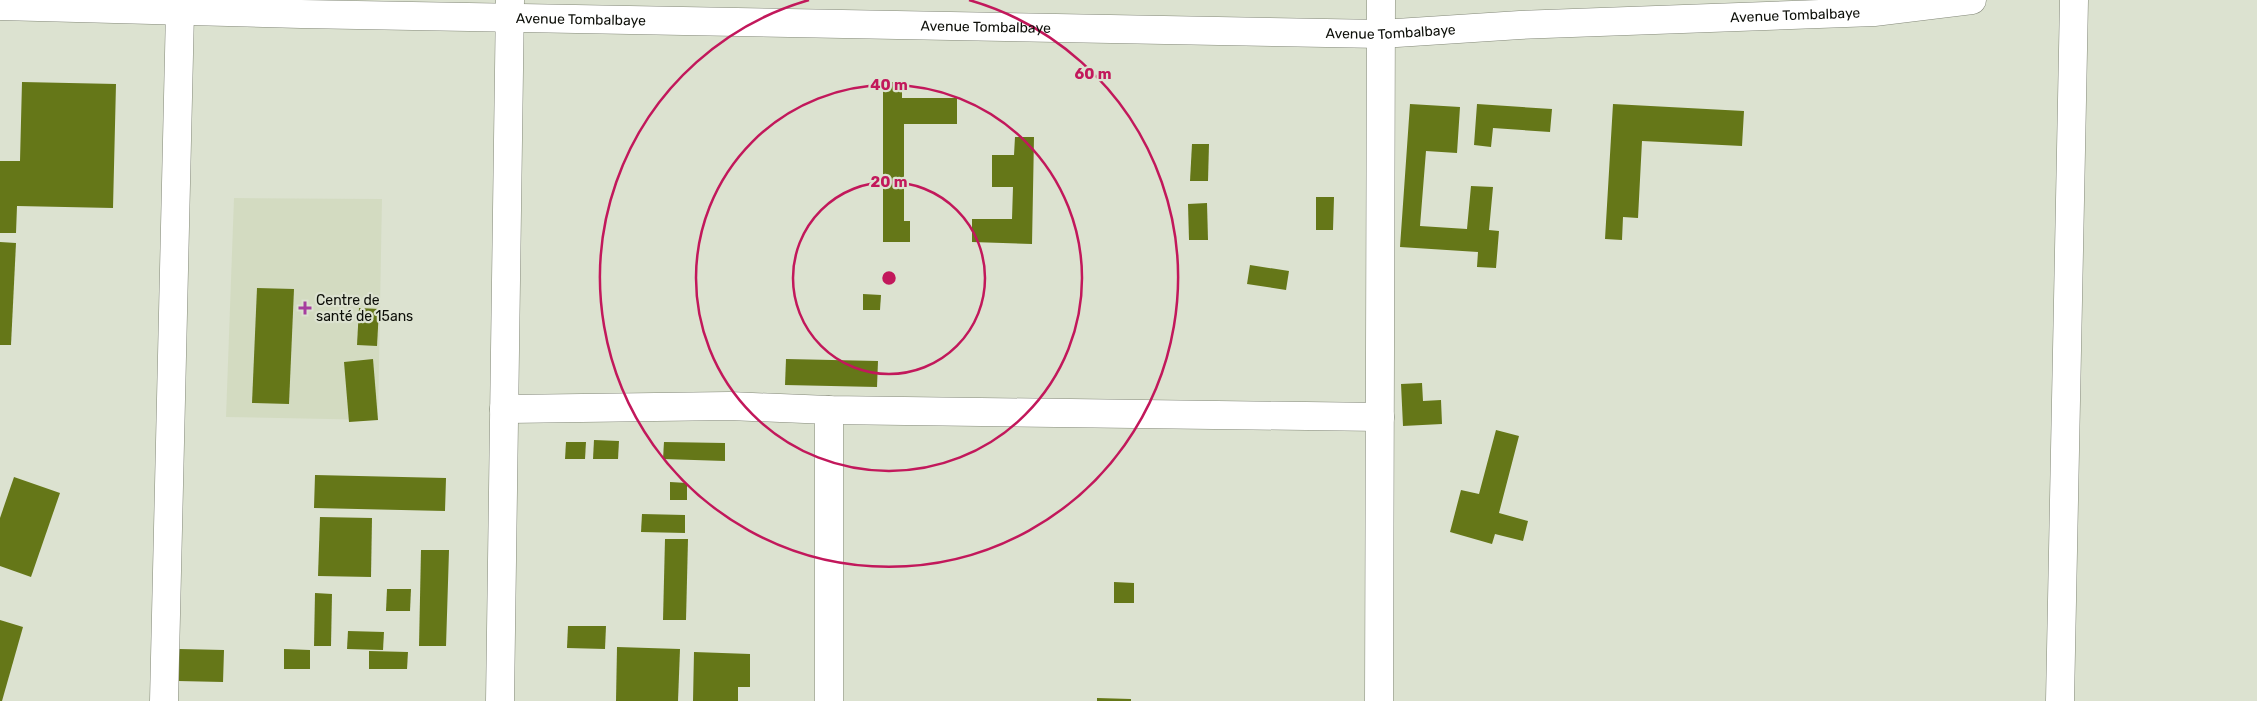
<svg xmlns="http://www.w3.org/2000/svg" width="2257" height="701" font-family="Rubik,sans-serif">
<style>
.built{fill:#d3dbc1}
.building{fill:#657718}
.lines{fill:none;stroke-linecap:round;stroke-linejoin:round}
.minor-casing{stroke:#838878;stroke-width:29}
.major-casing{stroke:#838878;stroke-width:29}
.minor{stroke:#fff;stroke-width:28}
.major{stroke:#fff;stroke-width:28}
.ring{fill:none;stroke:#c2185b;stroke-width:2.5}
.poi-dot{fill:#a63d9f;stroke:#dce2d0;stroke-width:2}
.labels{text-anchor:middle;stroke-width:4.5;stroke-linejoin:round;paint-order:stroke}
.street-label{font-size:14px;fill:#0d0f09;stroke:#dce2d0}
.poi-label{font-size:14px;fill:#0d0f09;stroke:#dce2d0;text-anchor:start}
.centre{fill:#c2185b;stroke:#dce2d0;stroke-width:2.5}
.ring-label{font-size:15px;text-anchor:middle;font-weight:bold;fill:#c2185b;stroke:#dce2d0;stroke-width:4.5;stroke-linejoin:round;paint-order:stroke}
</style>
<rect width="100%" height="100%" fill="#dce2d0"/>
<polygon class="built" points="234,198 382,199 378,420 226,417"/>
<g class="building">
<polygon points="22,82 116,84 113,208 17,206 16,233 0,233 0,161 20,161"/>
<polygon points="883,82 902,82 902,98 957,98 957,124 904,124 904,221 910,221 910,242 883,242"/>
<polygon points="1410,104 1460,107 1457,153 1426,151 1420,226 1467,229 1471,186 1493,187 1489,230 1499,231 1496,268 1477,267 1478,252 1400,247"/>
<polygon points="1477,104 1552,109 1550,132 1493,128 1491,147 1474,145"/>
<polygon points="1613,104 1744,111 1742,146 1642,141 1638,218 1623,217 1622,240 1605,239"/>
<polygon points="1015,137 1034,137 1032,244 972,242 972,219 1012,219 1013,187 992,187 992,155 1014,155"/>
<polygon points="1192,144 1209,144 1208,181 1190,181"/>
<polygon points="1316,197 1334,197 1333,230 1316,230"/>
<polygon points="1207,203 1208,240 1189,240 1188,204"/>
<polygon points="0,242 16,243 11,345 0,345"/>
<polygon points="1250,265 1289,271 1286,290 1247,284"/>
<polygon points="257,288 294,289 289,404 252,403"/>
<polygon points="863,294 881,295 880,310 863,310"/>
<polygon points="359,308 379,309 377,346 357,345"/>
<polygon points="373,359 378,420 349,422 344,362"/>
<polygon points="786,359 878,361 877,387 785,385"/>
<polygon points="1422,383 1423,401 1441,400 1442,424 1403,426 1401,384"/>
<polygon points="1496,430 1519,436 1499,513 1528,521 1523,541 1495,534 1492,544 1450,532 1461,490 1479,494"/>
<polygon points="594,440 619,441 618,459 593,459"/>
<polygon points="566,442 586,442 585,459 565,459"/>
<polygon points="664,442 725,443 725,461 663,459"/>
<polygon points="315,475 446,478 445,511 314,508"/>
<polygon points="14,477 60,493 31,577 0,566 0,518"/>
<polygon points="670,482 687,483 687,500 670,500"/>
<polygon points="642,514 685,515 685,533 641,532"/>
<polygon points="320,517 372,518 371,577 318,576"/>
<polygon points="665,539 688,539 686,620 663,620"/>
<polygon points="421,550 449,550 446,646 419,646"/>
<polygon points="1114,582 1134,583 1134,603 1114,603"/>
<polygon points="387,589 411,589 410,611 386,611"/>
<polygon points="315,593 332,594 331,646 314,646"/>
<polygon points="0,620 23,627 2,701 0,701"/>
<polygon points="568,626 606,626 605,649 567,648"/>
<polygon points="348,631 384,632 383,650 347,649"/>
<polygon points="617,647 680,649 678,701 616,701"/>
<polygon points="179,649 224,650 223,682 178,681"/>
<polygon points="284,649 310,650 310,669 284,669"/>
<polygon points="369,651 408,652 407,669 369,669"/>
<polygon points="694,652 750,654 750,687 738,687 738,701 693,701"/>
<polygon points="1097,698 1131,699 1131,701 1097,701"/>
</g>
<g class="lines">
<g class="minor-casing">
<g id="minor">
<polyline points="504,409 729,406 829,410 1380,417"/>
<polyline points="164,701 180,11"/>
<polyline points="500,701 510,0"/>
<polyline points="829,701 829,410"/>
<polyline points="1379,701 1381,0"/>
<polyline points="2060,701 2074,0"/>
</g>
</g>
<g class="major-casing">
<g id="major">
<path id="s1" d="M0 6 301 14 1381 34 1520 25 1874 12 1972 0"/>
</g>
</g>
<use href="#minor" class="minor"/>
<use href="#major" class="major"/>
</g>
<g class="ring">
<circle cx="889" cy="278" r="96"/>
<circle cx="889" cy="278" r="193"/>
<path d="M969 0A289 289 0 1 1 809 0"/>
</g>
<path class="poi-dot" d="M302.5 300.5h5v5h5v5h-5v5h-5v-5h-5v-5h5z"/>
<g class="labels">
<g class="street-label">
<text dy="5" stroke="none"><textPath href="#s1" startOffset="1796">Avenue Tombalbaye</textPath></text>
<text dy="5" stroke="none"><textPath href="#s1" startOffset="581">Avenue Tombalbaye</textPath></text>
<text dy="5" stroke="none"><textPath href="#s1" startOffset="986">Avenue Tombalbaye</textPath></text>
<text dy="5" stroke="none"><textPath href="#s1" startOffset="1391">Avenue Tombalbaye</textPath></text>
</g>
<g class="poi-label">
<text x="316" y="305">Centre de<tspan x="316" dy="16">santé de 15ans</tspan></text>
</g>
</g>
<circle cx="889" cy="278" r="8" class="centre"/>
<g class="ring-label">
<text x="1093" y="79">60 m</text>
<text x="889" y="90">40 m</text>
<text x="889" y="187">20 m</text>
</g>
</svg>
